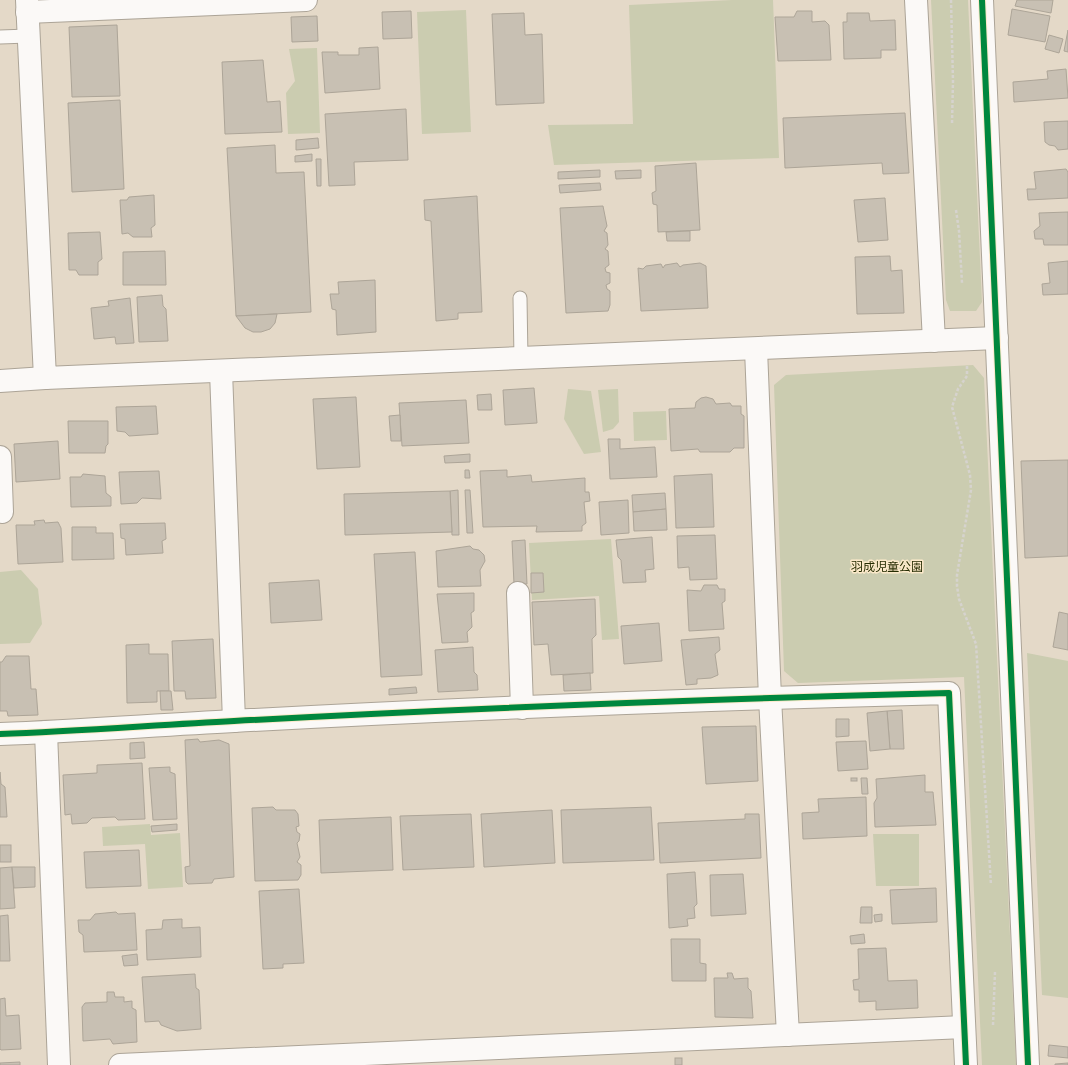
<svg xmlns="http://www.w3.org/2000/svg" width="1068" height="1065" font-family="Raleway,'Noto Sans JP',sans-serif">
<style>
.green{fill:#cbccb0}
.building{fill:#c8c0b3;stroke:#ada598}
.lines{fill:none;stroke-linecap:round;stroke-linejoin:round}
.lane-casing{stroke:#aca497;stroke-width:15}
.street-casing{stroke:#aca497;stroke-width:24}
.secondary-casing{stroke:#aca497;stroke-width:24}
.path{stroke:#d6d3ce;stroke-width:2.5;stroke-dasharray:3 2;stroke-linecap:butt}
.lane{stroke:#fbf9f7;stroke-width:13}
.street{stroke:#fbf9f7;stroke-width:22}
.secondary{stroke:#fbf9f7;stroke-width:22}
.cycleway-casing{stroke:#fce9ca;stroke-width:8}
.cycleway{stroke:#00873e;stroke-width:6}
.labels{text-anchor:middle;stroke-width:3;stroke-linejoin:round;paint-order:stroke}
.park-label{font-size:12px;fill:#262d03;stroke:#fce9ca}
</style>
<rect width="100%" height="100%" fill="#e4d9c8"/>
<g class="green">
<polygon points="732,0 773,0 779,158 554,165 548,125 633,124 629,5"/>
<polygon points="931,0 968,0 982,302 976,311 950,311 946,300"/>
<polygon points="466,10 471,132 422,134 417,12"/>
<polygon points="317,48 320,133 288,134 286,93 295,81 289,49"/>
<polygon points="973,365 984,378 1016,1065 982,1065 964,677 798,683 784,671 774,385 786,375"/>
<polygon points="568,389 591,391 601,452 584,454 564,419"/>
<polygon points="618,389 619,422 613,429 603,432 598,390"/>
<polygon points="666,411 667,440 634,441 633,412"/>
<polygon points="611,539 619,639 602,640 599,596 532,600 529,543"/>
<polygon points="21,570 38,589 42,624 30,643 0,644 0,572"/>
<polygon points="1027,653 1068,661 1068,998 1042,995"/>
<polygon points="150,824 151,835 180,833 183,887 148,889 145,844 103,846 102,827"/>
<polygon points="873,834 919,834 919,886 876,886"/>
</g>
<g class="building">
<polygon points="1017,0 1053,0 1051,13 1015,6"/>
<polygon points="1012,9 1050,16 1045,42 1008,35"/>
<polygon points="411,11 412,38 383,39 382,12"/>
<polygon points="797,11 812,11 812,22 825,21 829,25 831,60 778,61 775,17 794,17"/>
<polygon points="524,13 525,35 542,34 544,103 496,105 492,14"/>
<polygon points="847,13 869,13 870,21 895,20 896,50 881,50 881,58 844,59 843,22 847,22"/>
<polygon points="317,16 318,41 292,42 291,17"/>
<polygon points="117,25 120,96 72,97 69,27"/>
<polygon points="1068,30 1068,52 1064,51"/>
<polygon points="1049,35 1063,39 1059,53 1045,49"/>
<polygon points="378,47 380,89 325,93 322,52 338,52 338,55 359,55 359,48"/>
<polygon points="263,60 267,102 280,101 282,132 225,134 222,62"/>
<polygon points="1066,69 1068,98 1014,102 1013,82 1048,79 1047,71"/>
<polygon points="120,100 124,189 72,192 68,103"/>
<polygon points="406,109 408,160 354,162 355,185 329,186 325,114"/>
<polygon points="905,113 909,173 883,174 882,163 785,168 783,118"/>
<polygon points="1068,121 1068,149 1058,150 1055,146 1049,145 1045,142 1044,122"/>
<polygon points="318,138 319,148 296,150 296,140"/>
<polygon points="275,145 276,173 304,172 311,312 236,316 227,148"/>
<polygon points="312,154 312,161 295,162 295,156"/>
<polygon points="316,159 321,159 321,186 317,186"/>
<polygon points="696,163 700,230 658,232 657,205 653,204 652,193 656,191 655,166"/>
<polygon points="1066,169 1068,172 1068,198 1028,200 1027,189 1036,189 1034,172"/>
<polygon points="600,170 600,177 558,179 558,172"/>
<polygon points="641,170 641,178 616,179 615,171"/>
<polygon points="600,183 601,190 560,193 559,185"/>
<polygon points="154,195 155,225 151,228 152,237 133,237 128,233 122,234 120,200 127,200 129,197"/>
<polygon points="477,196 482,312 458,313 458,319 436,321 431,221 425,220 424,200"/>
<polygon points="885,198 888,240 858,242 854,200"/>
<polygon points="603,206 607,226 604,231 607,233 608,245 605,249 608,251 609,265 605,268 606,272 610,273 610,283 606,285 607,289 610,291 610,305 608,311 566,313 560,208"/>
<polygon points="1068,212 1068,245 1044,245 1043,239 1035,239 1034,231 1040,226 1039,213"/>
<polygon points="690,231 690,241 667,241 666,232"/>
<polygon points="100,232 102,259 98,262 98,275 79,275 76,270 69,270 68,233"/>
<polygon points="165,251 166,285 123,285 123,252"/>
<polygon points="890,256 891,271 902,270 904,313 857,314 855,257"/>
<polygon points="1068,261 1068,294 1043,295 1042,284 1050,283 1048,263"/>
<polygon points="677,263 680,267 683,265 700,263 706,266 708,308 641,311 638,268 643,269 646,266 661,264 663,268 665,265"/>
<polygon points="375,280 376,332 337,335 336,310 332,309 330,294 339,294 338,282"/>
<polygon points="162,295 163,306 166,309 168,341 139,342 137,297"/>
<polygon points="130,298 134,343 116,344 115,337 94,339 91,308 109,306 108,301"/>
<polygon points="277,314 275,323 270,329 261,332 253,332 245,328 236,316"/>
<polygon points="534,388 537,423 505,425 503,390"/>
<polygon points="491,394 492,410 478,410 477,395"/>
<polygon points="356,397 360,467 317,469 313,399"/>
<polygon points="706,397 713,399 716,404 730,403 732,406 741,406 741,414 744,416 744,448 734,448 730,452 700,452 698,449 671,451 669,409 695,408 696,402 701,398"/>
<polygon points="466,400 469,443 402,446 399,403"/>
<polygon points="156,406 158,434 129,436 125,432 117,431 116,407"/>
<polygon points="400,415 401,441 391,441 389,416"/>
<polygon points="68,421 108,421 108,444 106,446 105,453 69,453"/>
<polygon points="608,439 620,439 620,449 655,447 657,477 610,479"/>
<polygon points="58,441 60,479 16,482 14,444"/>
<polygon points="470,454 470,462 445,463 444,456"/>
<polygon points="1068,460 1068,556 1025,558 1021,461"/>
<polygon points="465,470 469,470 470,478 465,478"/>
<polygon points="507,470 507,477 531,475 532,482 585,478 585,492 589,492 590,501 584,502 586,523 582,526 582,531 536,532 537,526 483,527 480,471"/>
<polygon points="159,471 161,499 142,498 137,503 121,504 119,472"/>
<polygon points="83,474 105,476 106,493 111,497 111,506 71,507 70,477 81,477"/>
<polygon points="712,474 714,527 676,528 674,476"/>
<polygon points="458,490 459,535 452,535 450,491"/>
<polygon points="465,490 470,490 473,533 467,533"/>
<polygon points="450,491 452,532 345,535 344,494"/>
<polygon points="665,493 666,509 633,512 632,495"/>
<polygon points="628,500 629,533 601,535 599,502"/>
<polygon points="666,509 667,530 634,531 633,512"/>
<polygon points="44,520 45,523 58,522 61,528 63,562 18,564 16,525 35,525 34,521"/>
<polygon points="165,523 166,539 162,541 163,553 126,555 125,539 121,538 120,524"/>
<polygon points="72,527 96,527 96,533 113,533 114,559 72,560"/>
<polygon points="715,535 717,579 690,580 689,567 678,568 677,536"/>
<polygon points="652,537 654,569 645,570 646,582 623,583 621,560 618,557 616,540"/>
<polygon points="525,540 527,584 514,584 512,541"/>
<polygon points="470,546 473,549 479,550 484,555 485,561 480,570 481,586 438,587 436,551"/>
<polygon points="415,552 422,675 381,677 374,554"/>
<polygon points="531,573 543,573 544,592 531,593"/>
<polygon points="319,580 322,620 271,623 269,583"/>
<polygon points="704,585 717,585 719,589 725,589 725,601 722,603 724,629 689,631 687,590 701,591"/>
<polygon points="474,593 474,611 471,613 472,627 467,632 468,642 442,643 437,594"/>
<polygon points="595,599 596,635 592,639 593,673 551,675 548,644 534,645 532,602"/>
<polygon points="1059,612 1068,614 1068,650 1053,647"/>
<polygon points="659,623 662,661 624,664 621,626"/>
<polygon points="719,637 720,650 715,654 718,675 711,678 697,679 697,684 686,685 681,640"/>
<polygon points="213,639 216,698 186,699 185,691 174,691 172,641"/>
<polygon points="149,644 149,654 168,654 169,691 157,691 157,702 127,703 126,645"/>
<polygon points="473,647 474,672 477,675 478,690 438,692 435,650"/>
<polygon points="6,656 29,656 31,689 36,689 38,715 8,716 7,711 0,711 0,662 2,662"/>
<polygon points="590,673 591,690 564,691 563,675"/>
<polygon points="416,687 417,693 389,695 389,689"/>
<polygon points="160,691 171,691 173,710 161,710"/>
<polygon points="902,710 904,749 890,749 887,711"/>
<polygon points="887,711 890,749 870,751 867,713"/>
<polygon points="836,719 849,719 849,736 836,737"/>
<polygon points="756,726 758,781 706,784 702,727"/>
<polygon points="198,739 200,742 219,740 229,744 234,877 214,879 212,883 188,884 186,882 185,867 190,866 185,740"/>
<polygon points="866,741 868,769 838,771 836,742"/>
<polygon points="144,742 145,758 130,759 130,743"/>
<polygon points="142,763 145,819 118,820 115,817 92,818 87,823 72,824 71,814 65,815 63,775 97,773 97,765"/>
<polygon points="170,767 170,772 175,774 177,819 153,820 149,768"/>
<polygon points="0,772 1,784 5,787 7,817 0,817"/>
<polygon points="925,775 925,792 933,792 936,825 875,827 874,803 877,798 876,779"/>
<rect x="851" y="778" width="6" height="3"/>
<polygon points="861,778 867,778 868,794 862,794"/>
<polygon points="866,797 867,836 803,839 802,813 819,812 818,799"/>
<polygon points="273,807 276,810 295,810 298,814 299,826 296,827 297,832 300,834 299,841 297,843 300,857 297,862 301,865 301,875 298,880 255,881 252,808"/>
<polygon points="651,807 654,860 563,863 561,810"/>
<polygon points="552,810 555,863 484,867 481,814"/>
<polygon points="471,814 474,867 403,870 400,816"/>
<polygon points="745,814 759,814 761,858 660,863 658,823 745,819"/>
<polygon points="391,817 393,870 321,873 319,820"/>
<polygon points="177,824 177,830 152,832 151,826"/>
<rect x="0" y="845" width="11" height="17"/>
<polygon points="139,850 141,886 86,888 84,852"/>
<polygon points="12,867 15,908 0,909 0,868"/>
<polygon points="12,867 35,867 35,887 14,888"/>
<polygon points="695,872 697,904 694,907 695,918 687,919 688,926 669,928 667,874"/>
<polygon points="743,874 746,914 711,916 710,875"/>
<polygon points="936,888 937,922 892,924 890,890"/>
<polygon points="299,889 304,963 283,964 283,968 263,969 259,891"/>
<polygon points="861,907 872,907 872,923 860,923"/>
<polygon points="116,912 118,914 135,913 137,950 84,952 83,935 79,932 78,920 90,920 95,914"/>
<polygon points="882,914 882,921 875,922 874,915"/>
<polygon points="8,915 10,961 0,961 0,916"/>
<polygon points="182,919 182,928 200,927 201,957 147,960 146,930 162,929 163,920"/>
<polygon points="864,934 865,943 851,944 850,936"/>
<polygon points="671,939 700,939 700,963 706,964 706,981 672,981"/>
<polygon points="886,948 888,981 917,980 918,1008 876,1010 876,1001 859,1002 859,990 854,990 853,980 859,979 858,949"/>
<polygon points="137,954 138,965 124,966 122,956"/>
<polygon points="727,973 732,973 734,979 748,978 748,988 751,991 753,1018 715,1017 714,978 728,978"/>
<polygon points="195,974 196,988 199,990 201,1029 177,1031 161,1025 159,1021 145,1022 142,977"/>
<polygon points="107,992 114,992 115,997 124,997 124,1002 132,1001 132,1008 136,1010 137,1042 113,1044 110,1039 83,1041 82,1007 85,1003 107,1002"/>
<polygon points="5,998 6,1016 19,1015 21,1049 1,1050 0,1049 0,999"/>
<polygon points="1049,1045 1068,1047 1068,1058 1048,1056"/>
<rect x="675" y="1058" width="7" height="7"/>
<polygon points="20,1062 20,1065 0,1065 0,1063"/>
<polygon points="1068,1063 1068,1065 1055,1065 1055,1064"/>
</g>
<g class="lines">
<g class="lane-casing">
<g id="lane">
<polyline points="0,37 28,36"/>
<polyline points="520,298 521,359"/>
</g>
</g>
<g class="street-casing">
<g id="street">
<polyline points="916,0 934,341"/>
<polyline points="982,0 1028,1065"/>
<polyline points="27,12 306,0"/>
<polyline points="756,349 770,698 788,1035"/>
<polyline points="221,371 234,721"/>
<polyline points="0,381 45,378"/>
<polyline points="0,457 2,512"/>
<polyline points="518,593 522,708"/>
<polyline points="46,732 59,1065"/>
<path d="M0 734C78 731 156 725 234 721 472 708 711 699 949 693L966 1065"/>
<polyline points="120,1065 964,1027"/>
</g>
</g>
<g class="secondary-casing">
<polyline id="secondary" points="27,0 45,378 997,338"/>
</g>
<g class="path">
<polyline points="951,0 953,81 952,123"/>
<polyline points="956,210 959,231 962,283"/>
<polyline points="967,366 967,376 958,389 952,407 970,475 971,490 957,575 957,586 959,599 976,644 991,885"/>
<polyline points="993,1025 995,972"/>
</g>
<use href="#lane" class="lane"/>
<use href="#street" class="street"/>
<use href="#secondary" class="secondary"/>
<g class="cycleway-casing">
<g id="cycleway">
<polyline points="982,0 1028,1065"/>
<path d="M0 734C78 731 156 725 234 721 472 708 711 699 949 693L966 1065"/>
</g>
</g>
<use href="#cycleway" class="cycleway"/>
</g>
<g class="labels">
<g class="park-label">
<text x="887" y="571">羽成児童公園</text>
</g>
</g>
</svg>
